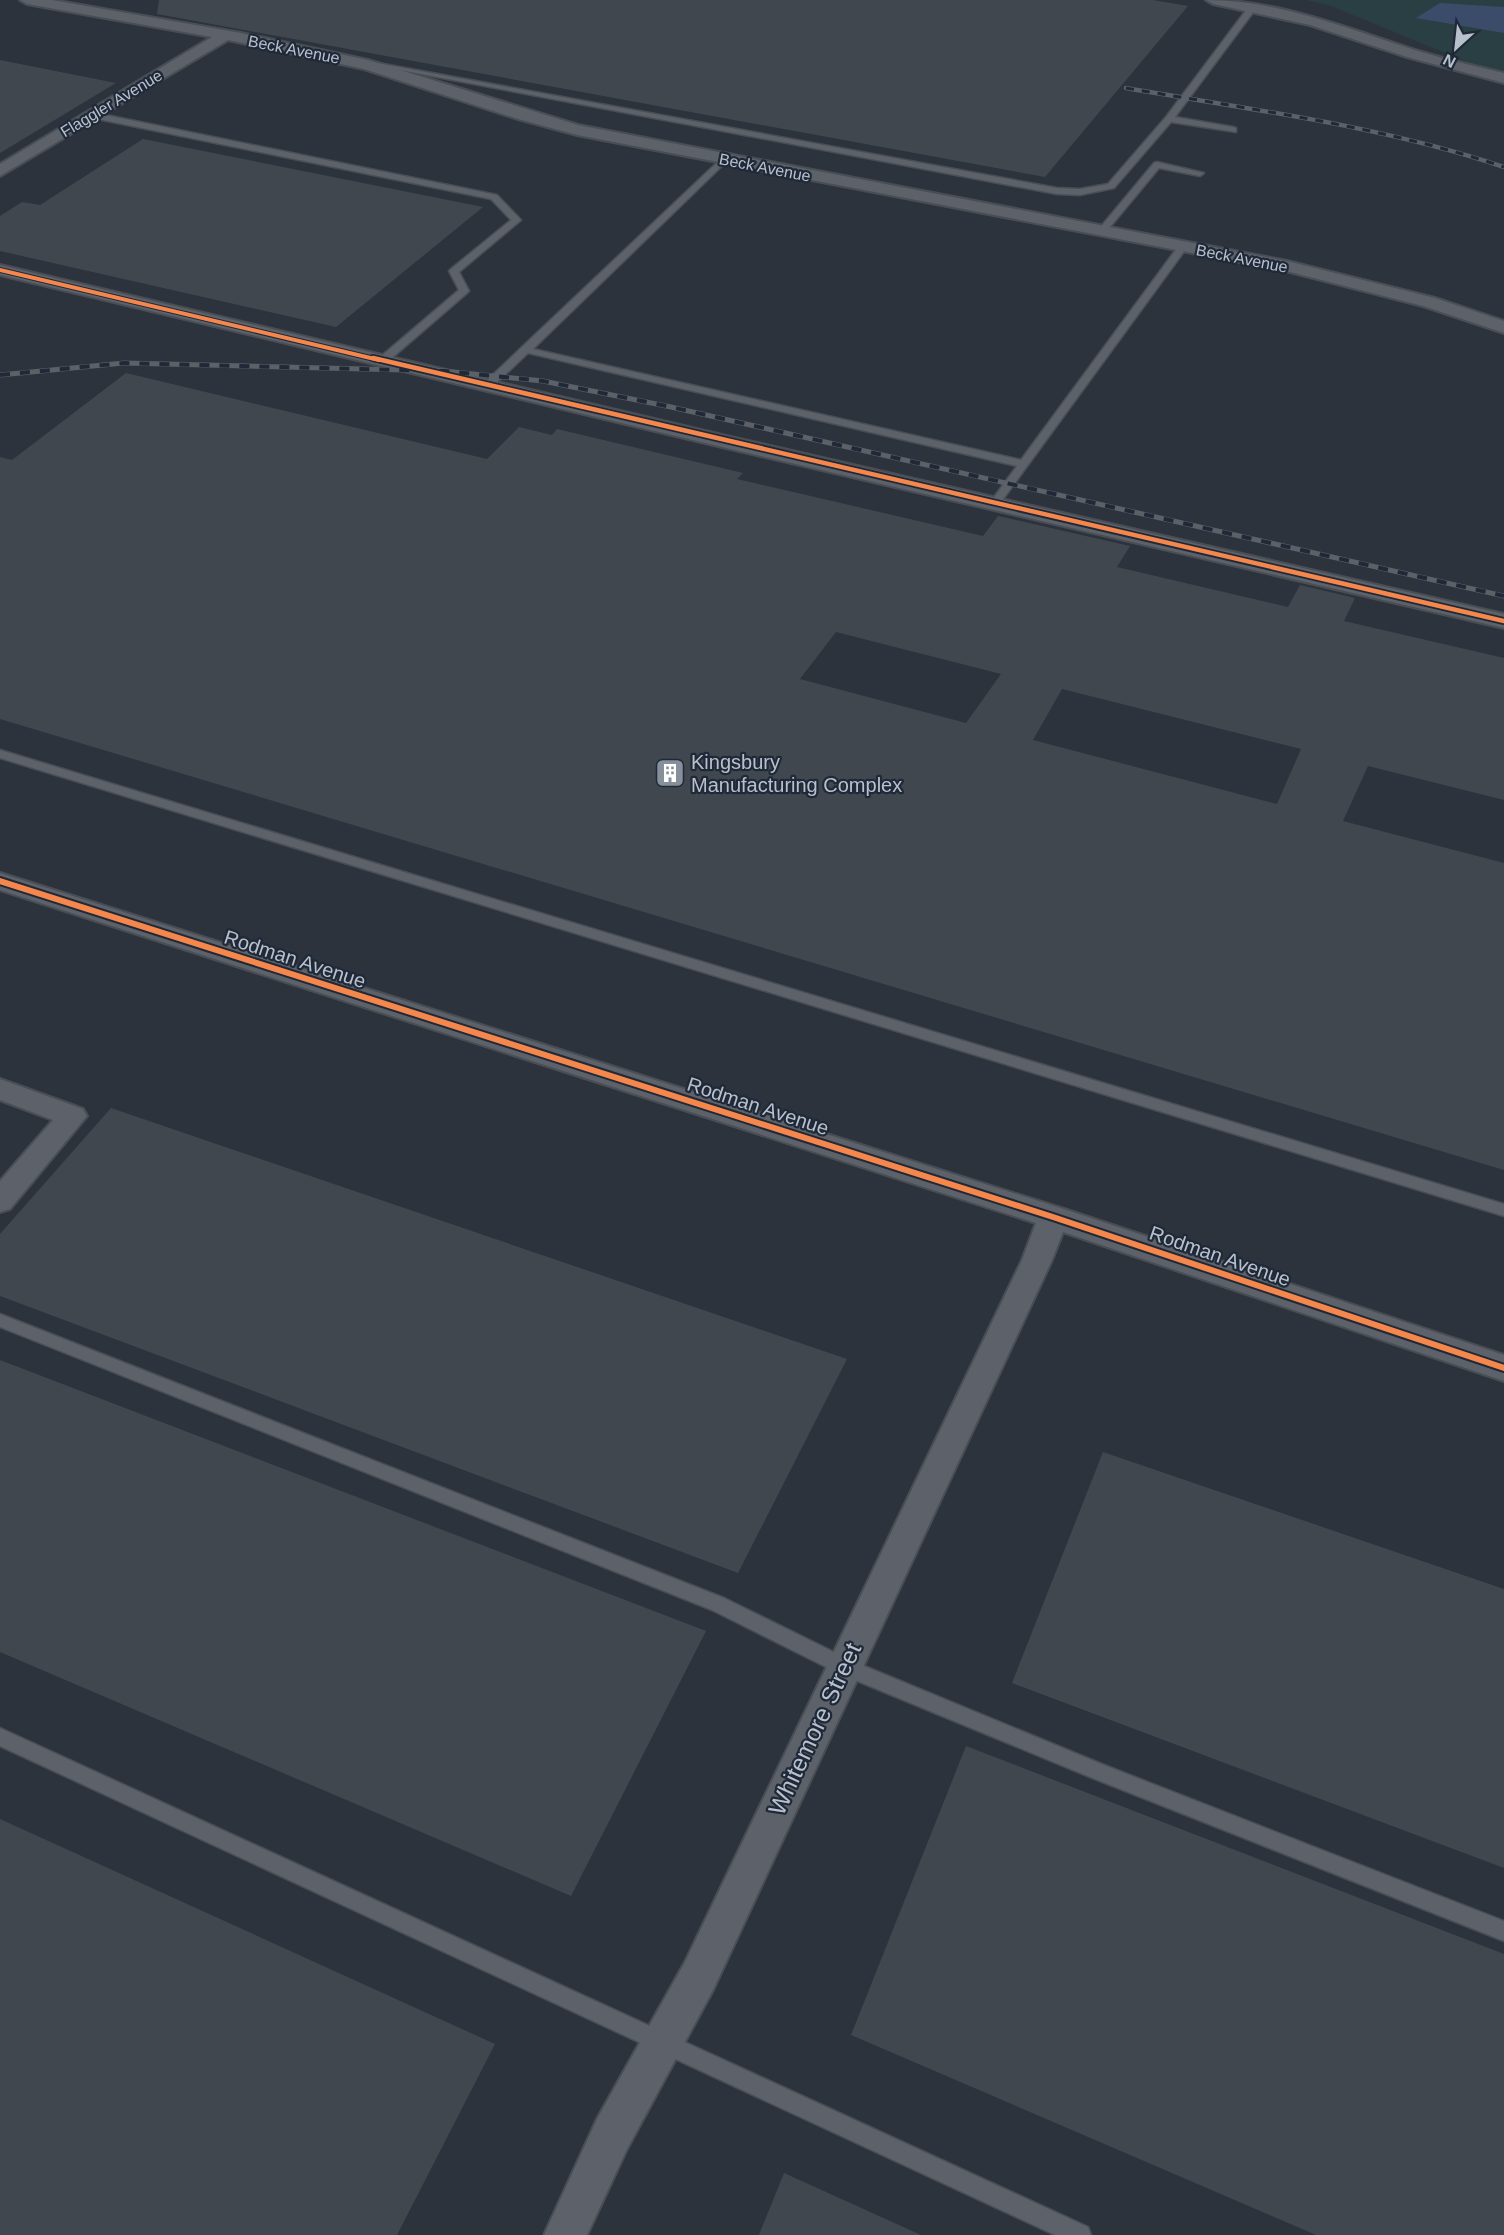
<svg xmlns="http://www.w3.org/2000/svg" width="1504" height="2235" font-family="Arial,sans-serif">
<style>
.green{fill:#293f43}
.water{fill:#3a4c69}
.building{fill:#41474f;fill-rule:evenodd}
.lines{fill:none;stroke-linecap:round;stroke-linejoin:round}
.lane-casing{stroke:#494e55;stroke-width:3}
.street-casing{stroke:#494e55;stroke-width:4}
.lane{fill:#5d626a;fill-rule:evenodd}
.street{fill:#5d626a;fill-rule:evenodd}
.rail-far1-casing{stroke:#5c6068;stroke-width:4.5}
.rail-casing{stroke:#5c6068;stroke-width:5}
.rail-far1{stroke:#1f2938;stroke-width:3;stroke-dasharray:8;stroke-linecap:butt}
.rail{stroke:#1f2938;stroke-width:4;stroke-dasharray:10;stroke-linecap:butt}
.cycleway-far2-casing{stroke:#1f2938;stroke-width:6}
.cycleway-far1-casing{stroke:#1f2938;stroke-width:8}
.cycleway-casing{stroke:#1f2938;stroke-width:10}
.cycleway-far2{stroke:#f5874c;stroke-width:4}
.cycleway-far1{stroke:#f5874c;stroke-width:4.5}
.cycleway{stroke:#f5874c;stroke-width:6}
.labels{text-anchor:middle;stroke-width:4.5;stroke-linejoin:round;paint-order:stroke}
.far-street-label{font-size:16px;fill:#b8c0cd;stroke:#1f2938}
.poi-label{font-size:20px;fill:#b8c0cd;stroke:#1f2938;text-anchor:start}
.street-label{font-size:20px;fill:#b8c0cd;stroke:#1f2938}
.near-street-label{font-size:24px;fill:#b8c0cd;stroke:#1f2938}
</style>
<rect width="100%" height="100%" fill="#2d333d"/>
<polygon class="green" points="1306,0 1504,0 1504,74 1484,69 1331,6"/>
<polygon class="water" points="1440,3 1504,7 1504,33 1416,18"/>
<g class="building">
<polygon points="159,0 1153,0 1188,6 1045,177 157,14"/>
<polygon points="0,60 116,83 0,153"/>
<polygon points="143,139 483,207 336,327 0,251 0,216 22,202 40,205"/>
<path d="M126 373 487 459 519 427 552 435 557 429 743 473 737 479 983 536 998 516 1130 546 1117 567 1288 607 1300 585 1355 598 1344 621 1504 658V800L1368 766 1343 821 1504 863V1170L0 719V457L12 460ZM836 632 1001 674 966 723 800 679ZM1062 689 1301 749 1277 804 1033 740Z"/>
<polygon points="111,1108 847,1359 738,1573 0,1296 0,1234"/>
<polygon points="0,1360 706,1631 571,1896 0,1652"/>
<polygon points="1103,1452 1504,1589 1504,1868 1012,1683"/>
<polygon points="966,1746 1504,1954 1504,2235 1316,2235 851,2035"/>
<polygon points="0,1819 495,2044 397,2235 0,2235"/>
<polygon points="784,2173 921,2235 759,2235"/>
</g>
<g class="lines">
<g class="lane-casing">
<g id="lane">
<polygon points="1250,5 1257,7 1175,117 1233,127 1236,128 1236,132 1171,122 1114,188 1080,195 1057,194 368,64 372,62 1057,188 1080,189 1108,184 1166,117"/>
<polygon points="91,112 497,195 521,220 459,272 469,291 467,293 386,363 378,363 378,359 459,290 449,271 451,269 511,220 491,199 88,117 87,115"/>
<polygon points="724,156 727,157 727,161 533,349 1021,460 1180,244 1188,246 998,506 994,507 989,504 1017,466 528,353 491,388 483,388 483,384"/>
<polygon points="1157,162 1204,173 1200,176 1159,168 1105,233 1099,233 1099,229 1154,163"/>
<polygon points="0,750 1504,1204 1504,1216 0,758"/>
<polygon points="0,1314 724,1598 852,1661 1104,1765 1504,1921 1504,1941 1090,1777 838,1673 712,1610 0,1327"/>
<polygon points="0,1728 1088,2227 1091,2235 1055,2235 0,1746"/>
</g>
</g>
<g class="street-casing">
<g id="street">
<polygon points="20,0 52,0 241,33 368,60 578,125 1287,261 1435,298 1504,321 1504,333 1423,306 1286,271 577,135 518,119 364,69 228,40 0,176 0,164 212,37 27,4"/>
<path d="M1206 0C1278 0 1347 28 1415 50 1444 59 1474 66 1504 73V83L1407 57 1310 25 1213 4Z"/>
<polygon points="0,265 722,435 1504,614 1504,628 722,447 0,275"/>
<polygon points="0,873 1064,1209 1504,1355 1504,1381 1063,1232 1052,1260 713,1990 627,2149 587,2235 544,2235 597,2119 685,1962 1022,1260 1036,1223 0,890"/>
<polygon points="0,1079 83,1109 87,1116 10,1209 0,1212 0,1181 53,1120 0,1100"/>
</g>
</g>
<use href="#lane" class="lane"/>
<use href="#street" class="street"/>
<g class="rail-far1-casing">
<path id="rail-far1" d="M1126 88C1253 110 1382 126 1504 167"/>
</g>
<g class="rail-casing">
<polyline id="rail" points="0,375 124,363 444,371 543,381 671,407 1504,596"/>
</g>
<use href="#rail-far1" class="rail-far1"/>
<use href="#rail" class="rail"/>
<g class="cycleway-far2-casing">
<polyline id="cycleway-far2" points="0,270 379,360"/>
</g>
<g class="cycleway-far1-casing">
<polyline id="cycleway-far1" points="373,358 1504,621"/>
</g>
<g class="cycleway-casing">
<polyline id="cycleway" points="0,881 1053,1217 1504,1368"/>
</g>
<use href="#cycleway-far2" class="cycleway-far2"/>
<use href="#cycleway-far1" class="cycleway-far1"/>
<use href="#cycleway" class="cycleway"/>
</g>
<defs>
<g id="building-square" transform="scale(1.5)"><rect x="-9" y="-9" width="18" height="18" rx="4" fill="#878f9b" stroke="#1f2938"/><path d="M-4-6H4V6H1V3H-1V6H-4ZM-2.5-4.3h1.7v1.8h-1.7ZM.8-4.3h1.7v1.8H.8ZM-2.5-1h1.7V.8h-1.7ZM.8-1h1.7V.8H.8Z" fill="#fff"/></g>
</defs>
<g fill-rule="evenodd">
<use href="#building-square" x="670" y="773"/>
</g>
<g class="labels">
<g class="far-street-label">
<text transform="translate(294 49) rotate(11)" y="6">Beck Avenue</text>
<text transform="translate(111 103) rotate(-31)" y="6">Flaggler Avenue</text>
<text transform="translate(765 167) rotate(11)" y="6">Beck Avenue</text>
<text transform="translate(1242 258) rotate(11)" y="6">Beck Avenue</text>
</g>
<g class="poi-label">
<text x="691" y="769">Kingsbury<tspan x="691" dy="23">Manufacturing Complex</tspan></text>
</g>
<g class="street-label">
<text transform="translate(295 959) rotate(18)" y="7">Rodman Avenue</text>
<text transform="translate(758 1106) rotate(18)" y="7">Rodman Avenue</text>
<text transform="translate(1220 1256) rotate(19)" y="7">Rodman Avenue</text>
</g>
<g class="near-street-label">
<text transform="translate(815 1729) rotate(-65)" y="8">Whitemore Street</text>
</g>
</g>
<g transform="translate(1456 48) rotate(207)" stroke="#1f2938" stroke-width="4.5" paint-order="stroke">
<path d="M0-4.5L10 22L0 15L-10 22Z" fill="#b8c0cd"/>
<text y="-9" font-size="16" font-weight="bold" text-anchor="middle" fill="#b8c0cd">N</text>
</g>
</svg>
